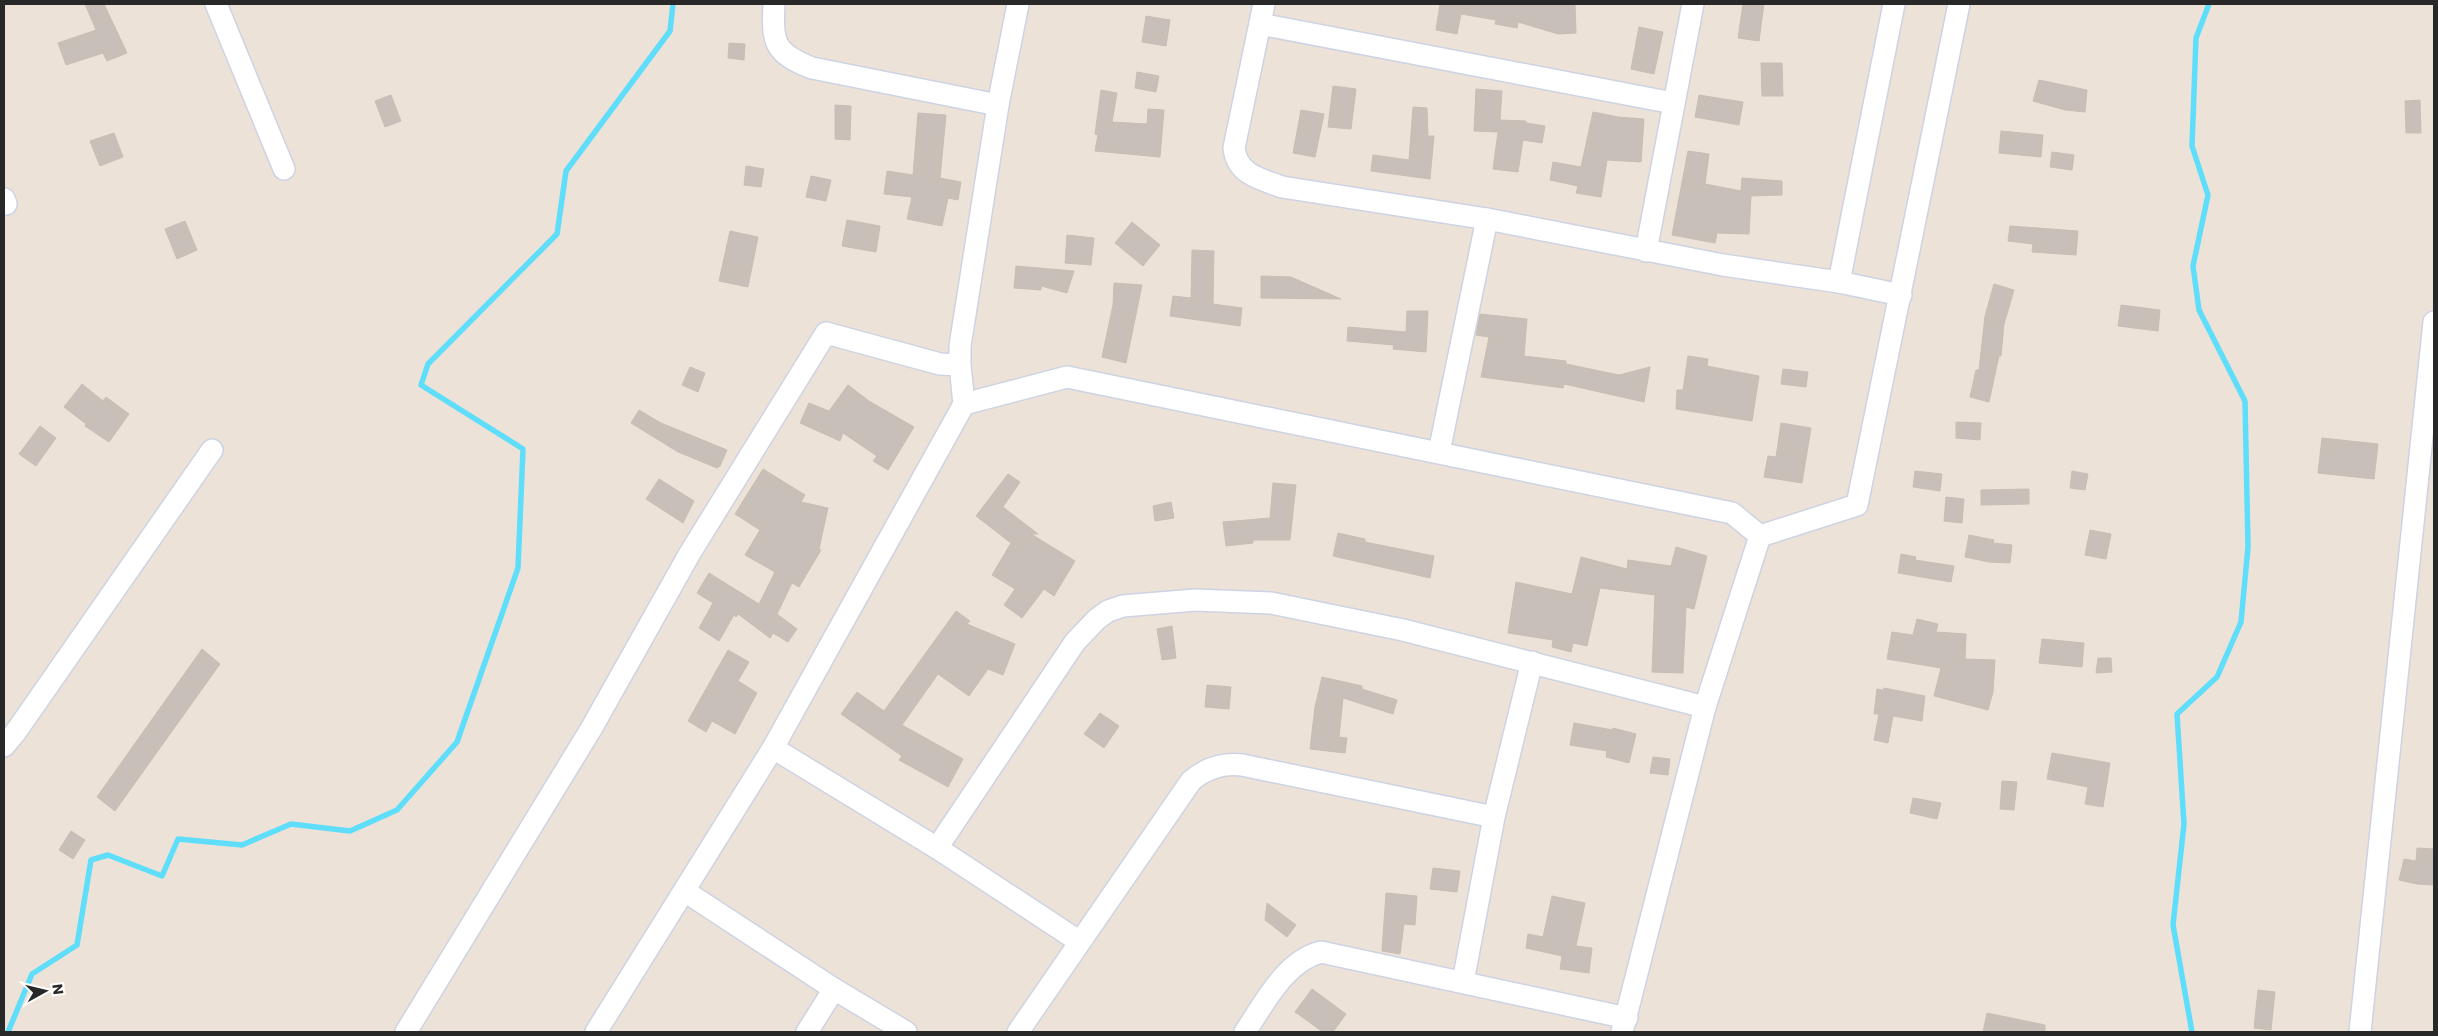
<svg xmlns="http://www.w3.org/2000/svg" width="2438" height="1036" font-family="Poppins,sans-serif">
<style>
.lines{fill:none;stroke-linecap:round;stroke-linejoin:round}
.stream{stroke:#5edefb;stroke-width:5.5}
.building{fill:#c7bfb8;stroke:#c8beb2}
.minor-casing{stroke:#cdd3e3;stroke-width:24}
.minor{stroke:#fff;stroke-width:21}
</style>
<rect width="100%" height="100%" fill="#ede2d8"/>
<g class="lines">
<g class="stream">
<polyline points="8,1032 32,974 77,945 91,860 108,855 162,876 178,839 242,845 291,824 350,831 397,810 457,742 518,568 523,449 421,385 428,364 557,234 566,171 670,31 673,4"/>
<polyline points="2192,1032 2173,925 2184,824 2177,714 2217,677 2241,622 2248,547 2245,401 2199,310 2193,266 2208,195 2192,146 2196,38 2209,4"/>
</g>
</g>
<g class="building">
<polygon points="85,4 104,4 127,53 107,61 103,53 66,65 58,43 96,30"/>
<polygon points="1440,4 1575,4 1576,33 1558,34 1518,22 1517,28 1495,24 1496,20 1461,14 1457,34 1436,30"/>
<polygon points="1743,4 1764,4 1759,41 1738,38"/>
<polygon points="1146,16 1170,20 1166,46 1142,42"/>
<polygon points="1639,27 1663,32 1654,74 1631,69"/>
<polygon points="729,43 745,44 744,60 728,58"/>
<polygon points="1761,63 1782,63 1783,96 1762,96"/>
<polygon points="1137,72 1159,76 1156,92 1135,88"/>
<polygon points="2039,80 2087,90 2085,112 2065,110 2033,101"/>
<polygon points="1333,86 1356,89 1351,129 1328,127"/>
<polygon points="1476,89 1502,91 1500,120 1526,121 1526,123 1545,126 1542,143 1523,140 1518,172 1493,169 1498,132 1474,131"/>
<polygon points="1101,90 1117,93 1112,122 1147,124 1148,109 1164,110 1160,157 1095,151 1098,135 1095,134"/>
<polygon points="391,95 401,121 385,127 375,101"/>
<polygon points="1699,95 1743,102 1739,125 1695,117"/>
<polygon points="2420,100 2421,133 2406,133 2405,101"/>
<polygon points="835,105 851,106 850,140 835,139"/>
<polygon points="1413,107 1427,108 1428,136 1434,136 1430,179 1371,171 1373,155 1409,160"/>
<polygon points="1301,110 1324,114 1315,157 1293,153"/>
<polygon points="1593,112 1618,117 1644,119 1641,162 1607,160 1601,197 1576,193 1578,186 1550,180 1553,162 1581,167"/>
<polygon points="918,113 946,115 940,178 961,182 958,200 948,198 942,226 907,219 912,197 884,194 887,171 913,175"/>
<polygon points="2001,131 2043,135 2041,157 1999,153"/>
<polygon points="114,133 123,157 100,166 90,141"/>
<polygon points="1688,151 1709,154 1705,184 1741,191 1742,178 1782,181 1782,195 1751,196 1749,234 1717,233 1715,243 1672,235"/>
<polygon points="2052,152 2074,155 2072,170 2050,167"/>
<polygon points="746,166 764,169 761,187 744,185"/>
<polygon points="811,176 831,180 826,201 806,197"/>
<polygon points="847,220 880,226 876,252 842,246"/>
<polygon points="185,221 197,250 177,259 165,229"/>
<polygon points="1132,222 1160,245 1143,266 1115,243"/>
<polygon points="2010,226 2078,231 2076,255 2032,252 2033,244 2008,241"/>
<polygon points="730,231 758,237 748,287 719,281"/>
<polygon points="1067,235 1094,238 1091,265 1065,263"/>
<polygon points="1192,250 1214,251 1213,304 1242,308 1240,326 1170,316 1173,296 1191,298"/>
<polygon points="1016,266 1074,271 1067,293 1041,286 1041,290 1014,288"/>
<polygon points="1261,276 1291,277 1341,299 1261,298"/>
<polygon points="1114,283 1142,285 1126,363 1102,357 1113,305"/>
<polygon points="1994,284 2014,290 2004,324 2001,356 1999,356 1989,402 1970,397 1976,370 1979,370 1985,316"/>
<polygon points="2121,305 2160,310 2158,331 2118,326"/>
<polygon points="1407,311 1428,311 1426,352 1393,349 1394,345 1347,341 1348,327 1406,332"/>
<polygon points="1480,314 1527,319 1524,356 1566,361 1566,364 1619,375 1650,367 1644,402 1564,384 1563,388 1481,377 1489,337 1476,335"/>
<polygon points="1688,356 1708,359 1707,366 1759,376 1752,421 1676,409 1677,390 1683,390"/>
<polygon points="690,367 705,373 698,392 682,385"/>
<polygon points="1783,369 1808,372 1806,387 1781,384"/>
<polygon points="82,384 103,401 106,397 129,414 109,442 85,426 86,424 64,407"/>
<polygon points="848,385 869,401 914,427 888,470 873,461 877,456 843,433 840,441 800,423 809,403 829,411"/>
<polygon points="639,410 661,423 727,450 720,466 717,468 678,452 631,423"/>
<polygon points="1956,422 1981,423 1980,440 1956,438"/>
<polygon points="1781,423 1811,428 1802,483 1764,477 1768,456 1776,457"/>
<polygon points="40,426 56,438 36,466 19,454"/>
<polygon points="2322,438 2378,444 2374,479 2318,473"/>
<polygon points="763,469 805,495 801,502 828,508 819,549 821,550 799,587 792,583 777,614 797,629 788,642 773,633 770,638 738,614 736,617 734,615 719,641 699,628 713,603 697,593 709,573 759,604 775,572 745,555 760,530 735,514"/>
<polygon points="1915,471 1942,474 1940,491 1913,487"/>
<polygon points="2072,471 2088,474 2085,490 2070,488"/>
<polygon points="1008,474 1020,482 1003,507 1038,534 1031,534 1075,561 1054,596 1044,589 1022,618 1004,605 1015,589 992,575 1011,543 976,516"/>
<polygon points="659,479 694,501 683,523 646,499"/>
<polygon points="1273,483 1296,485 1290,540 1253,540 1253,543 1226,546 1223,522 1270,518"/>
<polygon points="2029,489 2029,504 1981,505 1981,490"/>
<polygon points="1946,497 1964,499 1962,523 1944,521"/>
<polygon points="1171,502 1174,518 1155,521 1153,506"/>
<polygon points="2090,530 2111,534 2106,559 2085,555"/>
<polygon points="1338,533 1365,539 1365,542 1434,556 1430,578 1333,556"/>
<polygon points="1969,535 1994,540 1993,543 2012,545 2010,563 1989,562 1965,557"/>
<polygon points="1676,547 1707,556 1694,609 1686,607 1683,673 1652,672 1655,595 1600,588 1587,646 1573,643 1571,652 1552,647 1553,640 1508,633 1516,582 1572,594 1581,557 1627,569 1628,560 1671,566"/>
<polygon points="1901,554 1916,557 1915,560 1954,566 1951,582 1898,573"/>
<polygon points="956,611 970,621 967,624 1015,644 1003,675 988,669 969,696 938,674 902,725 963,759 948,787 899,760 902,756 841,714 857,692 884,711"/>
<polygon points="1917,619 1938,624 1936,632 1966,634 1965,659 1995,660 1993,692 1988,710 1934,696 1941,668 1887,659 1892,632 1913,635"/>
<polygon points="1172,626 1176,658 1162,660 1157,629"/>
<polygon points="2042,639 2084,643 2082,667 2039,663"/>
<polygon points="202,649 220,664 115,811 97,797"/>
<polygon points="728,650 749,662 738,681 757,693 735,734 712,721 706,732 688,721"/>
<polygon points="2098,658 2111,658 2112,672 2096,673"/>
<polygon points="1322,677 1362,686 1362,689 1397,700 1393,714 1343,698 1339,737 1347,738 1345,753 1310,749 1315,707"/>
<polygon points="1207,685 1231,687 1229,709 1205,707"/>
<polygon points="1884,688 1925,696 1922,721 1893,716 1888,743 1874,740 1879,714 1874,714 1877,689 1883,690"/>
<polygon points="1100,713 1119,726 1104,748 1084,734"/>
<polygon points="1574,723 1613,730 1613,728 1636,734 1629,763 1606,757 1607,751 1570,745"/>
<polygon points="2052,753 2110,763 2103,807 2085,804 2088,787 2047,779"/>
<polygon points="1653,757 1670,759 1668,775 1650,773"/>
<polygon points="2002,781 2017,782 2014,810 2000,809"/>
<polygon points="1913,798 1941,803 1937,819 1910,813"/>
<polygon points="71,831 85,840 73,859 59,850"/>
<polygon points="2417,848 2434,849 2434,885 2417,884 2399,880 2404,859 2416,861"/>
<polygon points="1433,868 1460,871 1457,892 1430,889"/>
<polygon points="1386,893 1417,896 1415,925 1404,924 1400,954 1382,951"/>
<polygon points="1552,896 1585,903 1576,946 1592,948 1589,973 1560,969 1562,956 1526,948 1528,934 1543,937"/>
<polygon points="1267,903 1296,925 1287,937 1265,920"/>
<polygon points="1312,989 1346,1014 1333,1032 1323,1032 1295,1012"/>
<polygon points="2258,990 2275,992 2271,1030 2254,1028"/>
<polygon points="1987,1013 2045,1025 2045,1032 1983,1032"/>
</g>
<g class="lines">
<g class="minor-casing">
<g id="minor">
<polyline points="216,4 284,169"/>
<path d="M774 4C772 43 774 53 812 68L998 105"/>
<path d="M1264 4 1234 148C1237 175 1261 179 1282 187L1487 219 1723 265 1839 282 1901 295"/>
<polyline points="1260,24 1673,103"/>
<polyline points="4,199 6,204"/>
<polyline points="1646,251 1693,4"/>
<polyline points="1839,282 1894,4"/>
<polyline points="964,404 960,365 960,346 998,105 1018,4"/>
<polyline points="1439,452 1487,219"/>
<polyline points="4,746 15,733 212,450"/>
<polyline points="773,748 937,848 1080,942"/>
<polyline points="937,848 1075,642 1097,619 1108,611 1123,606 1195,600 1271,603 1403,630 1705,707"/>
<polyline points="686,892 834,989 906,1032"/>
<polyline points="1463,982 1494,817 1532,662"/>
<polyline points="406,1032 591,729 690,553 826,333 940,364 960,365"/>
<polyline points="596,1032 773,748 964,404 1067,377 1732,513 1760,536"/>
<polyline points="807,1032 834,989"/>
<path d="M1018 1032 1191 781C1206 768 1222 763 1242 765L1494 817"/>
<path d="M1245 1032C1264 1004 1285 961 1321 952L1627 1018"/>
<polyline points="1622,1032 1705,707 1760,536 1857,505 1959,4"/>
<polyline points="2360,1032 2434,322"/>
</g>
</g>
<use href="#minor" class="minor"/>
</g>
<rect width="2438" height="1036" fill="none" stroke="#282828" stroke-width="10"/>
<g transform="translate(45 991) rotate(82)" stroke="#ffffff" stroke-width="4" paint-order="stroke">
<path d="M0-4L9 19L0 12L-9 19Z" fill="#282828"/>
<text y="-8" font-size="14" font-weight="bold" text-anchor="middle" fill="#282828">N</text>
</g>
</svg>
